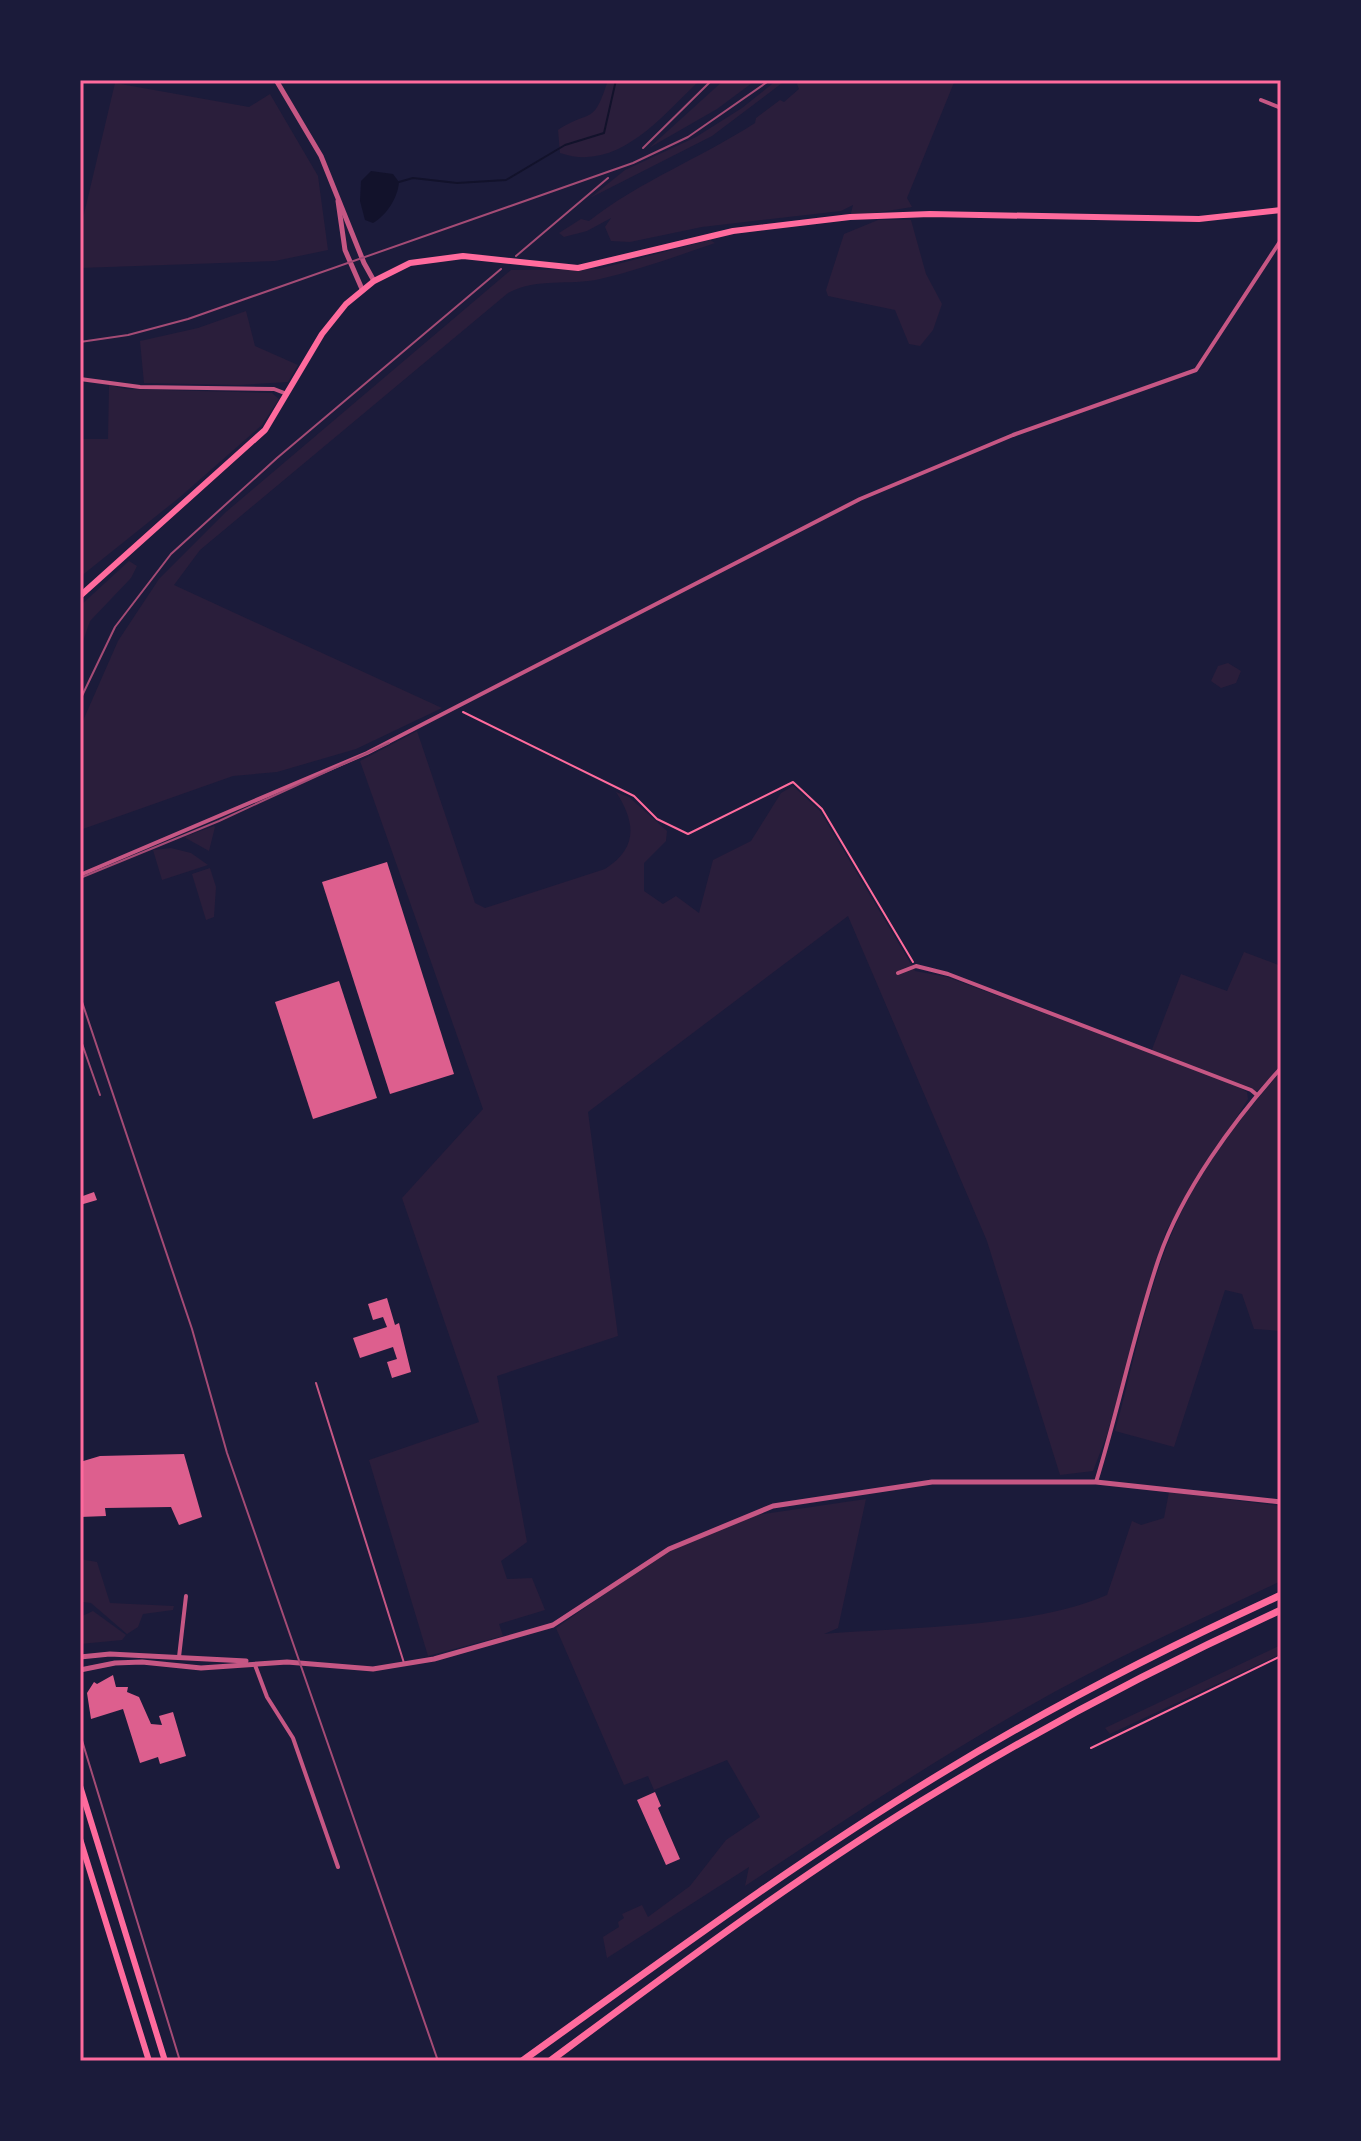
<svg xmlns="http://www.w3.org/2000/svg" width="1361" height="2141" font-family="'PT Sans Narrow',sans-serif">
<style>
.green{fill:#2a1e3b}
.water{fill:#12122b}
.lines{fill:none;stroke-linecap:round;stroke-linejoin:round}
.stream{stroke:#12122b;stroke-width:2}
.building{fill:#dd5f8e}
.path{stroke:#ff6b9d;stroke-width:2}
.service{stroke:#c65784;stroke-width:2}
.minor{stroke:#c65784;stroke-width:4}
.tertiary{stroke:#c65784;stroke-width:5}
.secondary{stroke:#ff6b9d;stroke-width:6}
.primary{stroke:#ff6b9d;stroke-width:6}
.motorway{stroke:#ff6b9d;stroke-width:7}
.tram{stroke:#a44b75;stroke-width:2}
.rail{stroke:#a44b75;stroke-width:2}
.neatline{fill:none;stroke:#ff6b9d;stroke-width:3}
</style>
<rect width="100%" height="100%" fill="#1b1b3a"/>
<g class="green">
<path d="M608 80H700C662 116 618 173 560 153L558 130C592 108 593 127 608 80Z"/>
<polygon points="724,80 756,80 717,109 649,148"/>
<polygon points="777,80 786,80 712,136 590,198 625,170 696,137 742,108"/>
<path d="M801 80H955L907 198 912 207 850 217 853 205 841 211 702 227 630 242 611 241 605 227 611 218 587 231 564 237 559 233 581 219 589 221C640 181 701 158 755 123L756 118 780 100 784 102 799 89 797 84Z"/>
<polygon points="115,83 249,107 270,94 318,176 328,250 275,261 80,268 80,231"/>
<polygon points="878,220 911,220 926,274 942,304 933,330 920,346 909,344 895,310 828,296 826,290 844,234"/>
<path d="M710 240 715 243C677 256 639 270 600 279 568 286 539 277 508 293L200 550 174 585 442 708 356 749 277 772 233 776 80 830 82 723 118 641 159 579 226 512 511 270 598 269Z"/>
<polygon points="246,311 255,346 298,365 288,382 239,385 144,383 140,341 198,328"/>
<polygon points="109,385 126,389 272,393 279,399 262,425 180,497 80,577 80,439 108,439"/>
<polygon points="129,561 137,566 131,578 90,621 80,650 80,606"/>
<polygon points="1228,663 1241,671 1236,683 1221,688 1211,681 1218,666"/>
<path d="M417 731 475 903 485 908 605 869C639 848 635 821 616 792L629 797 667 831 666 841 644 863V891L663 904 676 896 699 913 713 860 751 841 781 793 793 786 820 811 915 971 947 977 1185 1066 1151 1052 1181 974 1227 991 1244 952 1281 966V1067L1255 1093 1229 1082 1247 1092 1248 1099 1166 1231 1107 1435 1093 1471 1060 1475 987 1241 848 916 588 1112 618 1336 497 1376 527 1542 501 1561 507 1579 532 1578 545 1610 499 1624 503 1636 428 1656 369 1460 479 1422 402 1198 483 1109 360 761Z"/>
<polygon points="215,827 209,851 184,837 214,826"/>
<polygon points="171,848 191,853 208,865 162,880 153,850"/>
<polygon points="210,868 216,887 214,917 206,920 192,874"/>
<path d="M1281 1072V1331L1254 1329 1242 1294 1225 1290 1174 1447 1115 1431C1134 1363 1147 1288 1176 1224 1200 1170 1242 1115 1281 1072Z"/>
<path d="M1169 1492 1281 1506V1581C1195 1622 1107 1661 1024 1709 928 1764 837 1825 745 1886L749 1867 607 1958 603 1937 619 1927 618 1922 624 1918 622 1914 642 1905 648 1917 690 1886 726 1840 760 1817 727 1760 654 1790 648 1776 624 1785 556 1628 669 1549 744 1517 866 1499 838 1628 824 1634C909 1627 1031 1628 1107 1595L1132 1521 1141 1525 1164 1518Z"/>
<polygon points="80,1559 97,1562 110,1603 174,1606 173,1610 143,1614 138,1627 127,1634 91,1603 83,1602"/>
<polygon points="93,1611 126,1635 122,1640 80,1644 80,1617"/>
<polygon points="1281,1645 1281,1654 1110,1734 1105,1728"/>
</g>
<path class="water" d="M371 171 393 174 399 182C398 197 387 215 373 223L365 220 360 201 361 181Z"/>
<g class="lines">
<polyline class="stream" points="399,182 413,178 457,183 506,180 565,145 604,133 616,80"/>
</g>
<g class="building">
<polygon points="387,862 454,1074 390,1094 322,882"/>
<polygon points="339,981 377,1098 313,1119 275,1002"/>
<polygon points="94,1192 97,1200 80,1205 80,1197"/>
<polygon points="387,1298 395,1325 399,1323 411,1372 392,1378 387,1362 397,1359 393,1347 360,1358 353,1338 387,1327 383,1317 373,1320 368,1304"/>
<polygon points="184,1454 202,1517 179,1525 171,1507 105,1508 106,1516 80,1517 80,1462 100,1456"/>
<polygon points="113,1675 116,1687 128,1687 127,1692 139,1697 151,1724 162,1725 159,1716 173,1712 186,1756 160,1764 158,1757 140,1763 123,1709 91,1719 87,1693 94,1682 97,1684"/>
<polygon points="655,1792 661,1806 658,1808 680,1859 666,1865 637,1800"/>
</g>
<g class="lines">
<g class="path">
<polyline points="463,712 634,796 657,819 688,834 793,782 822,809 913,962"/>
<polyline points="1091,1748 1281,1656"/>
</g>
<polyline class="service" points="316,1383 404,1663"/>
<g class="minor">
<polyline points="1261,100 1281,108"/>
<polyline points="80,379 140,387 274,389 287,394"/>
<polyline points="80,875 367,753 860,499 1013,435 1196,370 1281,240"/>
<polyline points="898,973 916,966 948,974 1251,1090 1257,1095"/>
<path d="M1096 1482C1119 1408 1134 1331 1159 1258 1182 1191 1234 1120 1281 1068"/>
<polyline points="179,1657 186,1596"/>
<polyline points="255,1665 267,1697 293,1738 338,1867"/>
</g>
<g class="tertiary">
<polyline points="276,80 321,156 364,263 374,281"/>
<polyline points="338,201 345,250 362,289"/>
<polyline points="80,1657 110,1654 246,1661"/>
<polyline points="80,1670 115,1663 142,1662 201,1668 287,1662 373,1669 434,1659 553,1625 669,1549 773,1506 932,1482 1096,1482 1281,1502"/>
</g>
<polyline class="secondary" points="80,596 265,430 322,334 346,304 374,281 410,263 463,256 578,268 733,231 850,217 930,214 1199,219 1281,210"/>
<g class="primary">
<polyline points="80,1786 165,2061"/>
<polyline points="80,1839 149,2061"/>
</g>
<g class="motorway">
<path d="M522 2061C659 1963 794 1863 937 1776 1048 1708 1163 1649 1281 1595"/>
<path d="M550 2061C678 1966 806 1870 943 1788 1052 1722 1165 1663 1281 1610"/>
</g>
<g class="tram">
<polyline points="80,878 219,821 389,743"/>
<polyline points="80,1734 180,2061"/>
</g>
<g class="rail">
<polyline points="643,148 712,80"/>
<polyline points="516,256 608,178"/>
<polyline points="80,342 128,335 188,319 633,163 688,137 770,80"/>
<polyline points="80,700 115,627 171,554 277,458 501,269"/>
<polyline points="80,996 192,1329 227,1453 438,2061"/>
<polyline points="80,1038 100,1095"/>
</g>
</g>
<rect width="1361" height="2141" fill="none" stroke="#1b1b3a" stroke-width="164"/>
<rect x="82" y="82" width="1197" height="1977" class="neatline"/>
</svg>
